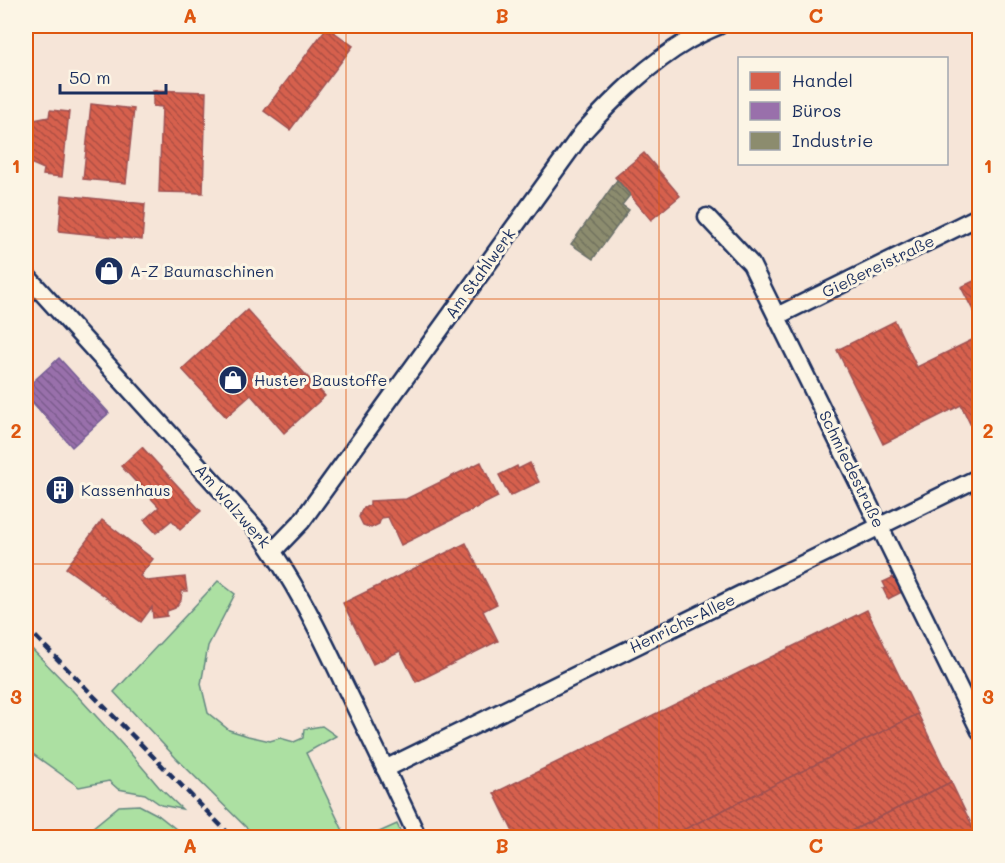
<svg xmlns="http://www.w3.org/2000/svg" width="1005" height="863" font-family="Mali,sans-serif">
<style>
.grass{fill:#ace0a2;stroke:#648880;stroke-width:1.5}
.shops{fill:url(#shops-back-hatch);stroke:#9e5152;stroke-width:1.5}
.offices{fill:url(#offices-back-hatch);stroke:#735c94;stroke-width:1.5}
.industry{fill:url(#industry-back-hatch);stroke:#6a7069;stroke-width:1.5}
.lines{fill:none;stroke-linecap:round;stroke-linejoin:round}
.minor-casing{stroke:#1b2f5e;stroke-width:21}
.minor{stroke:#fcf5e5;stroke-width:16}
.rail{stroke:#1b2f5e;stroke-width:4.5;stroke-dasharray:9 4.5;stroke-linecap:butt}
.grid{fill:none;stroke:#de5710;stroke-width:1.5;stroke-opacity:0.55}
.labels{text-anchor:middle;stroke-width:6;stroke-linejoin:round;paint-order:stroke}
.street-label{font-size:16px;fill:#1b2f5e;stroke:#fcf5e5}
.poi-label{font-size:16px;fill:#1b2f5e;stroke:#fcf5e5;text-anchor:start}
.neatline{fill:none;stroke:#de5710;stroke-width:2}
.grid-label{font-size:20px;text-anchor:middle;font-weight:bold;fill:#de5710}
</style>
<defs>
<pattern id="shops-back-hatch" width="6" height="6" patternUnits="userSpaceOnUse" patternTransform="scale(1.5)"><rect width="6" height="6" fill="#d6604d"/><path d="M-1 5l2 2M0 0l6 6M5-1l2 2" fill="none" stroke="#ad5043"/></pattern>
<pattern id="offices-back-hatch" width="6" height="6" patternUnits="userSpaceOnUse" patternTransform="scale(1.5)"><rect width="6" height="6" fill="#9970ab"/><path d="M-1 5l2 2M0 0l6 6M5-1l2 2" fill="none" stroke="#7c5c8e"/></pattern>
<pattern id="industry-back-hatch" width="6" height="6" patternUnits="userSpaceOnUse" patternTransform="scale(1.5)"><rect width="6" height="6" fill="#8c8c6e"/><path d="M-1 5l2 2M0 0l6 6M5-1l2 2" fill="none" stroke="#72735e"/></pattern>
</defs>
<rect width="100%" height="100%" fill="#f6e5d8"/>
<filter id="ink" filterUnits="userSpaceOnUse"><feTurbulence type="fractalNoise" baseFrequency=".0167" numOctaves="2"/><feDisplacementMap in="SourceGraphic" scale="12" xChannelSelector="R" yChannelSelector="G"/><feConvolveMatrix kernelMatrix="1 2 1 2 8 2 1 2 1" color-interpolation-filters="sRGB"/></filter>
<g filter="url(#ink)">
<g class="grass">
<polygon points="218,581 235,594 208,646 201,684 208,713 229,730 248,736 270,741 280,738 294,742 303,738 304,729 322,726 336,736 306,753 346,837 256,837 176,758 114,692"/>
<polygon points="26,643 72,690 131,754 159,787 182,809 161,805 145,794 118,789 109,781 79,787 26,749"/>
<polygon points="139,805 158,815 186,837 81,837 119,806"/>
<polygon points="397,824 403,837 368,837"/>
</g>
<g class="shops">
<polygon points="327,27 353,46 290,130 264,111"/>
<polygon points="153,90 206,92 203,193 159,192 162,107 153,106"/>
<polygon points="91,104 134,109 126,183 83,179"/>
<polygon points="50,110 69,112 62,177 43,175 44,169 30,163 26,157 26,127 34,120 49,117"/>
<polygon points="644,153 680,196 651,220 615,177"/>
<polygon points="62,195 145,204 142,240 59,231"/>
<polygon points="980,278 980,324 961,287"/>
<polygon points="247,310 325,396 284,433 251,395 226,417 182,369"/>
<polygon points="895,321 917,367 980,336 980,432 975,434 961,405 883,444 837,350"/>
<polygon points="142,447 201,511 180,530 172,520 156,533 144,520 159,507 121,466"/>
<polygon points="481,462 498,497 401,545 388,517 381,518 379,524 371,528 363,525 359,517 362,509 370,505 370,501 406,499"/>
<polygon points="530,463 539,482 510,496 499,475 517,466 518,469"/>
<polygon points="60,484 66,490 60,496 54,490"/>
<polygon points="102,520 153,559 140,576 147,581 185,577 187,591 182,591 181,600 175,608 167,611 167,616 153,618 152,607 141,622 66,568"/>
<polygon points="466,543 497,604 483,611 498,641 416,682 400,651 373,664 343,603"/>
<polygon points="894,577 902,592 888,599 883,589 886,588 883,582"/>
<polygon points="867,610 918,714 667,838 516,838 494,793"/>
<polygon points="918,714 951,782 837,838 667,838"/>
<polygon points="951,782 978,838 837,838"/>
</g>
<polygon class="offices" points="59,358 109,413 72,447 26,395 26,388"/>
<polygon class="industry" points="617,180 630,195 622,205 629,210 593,259 571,244"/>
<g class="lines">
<g class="minor-casing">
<g id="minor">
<polyline points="707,217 751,264 980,731"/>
<path d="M26 275 258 531C293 578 319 631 344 684 369 735 394 786 418 838"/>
<polyline points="777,316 980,216"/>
<path d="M273 551 301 522 583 132C615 97 648 64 689 40 698 35 708 30 718 26"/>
<polyline points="385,769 980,477"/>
</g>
</g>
<use href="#minor" class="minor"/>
<polyline class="rail" points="26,627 233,838"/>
</g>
</g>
<path class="grid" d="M346 26V838M659 26V838M26 299H980M26 564H980"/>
<defs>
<g id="shop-disc" transform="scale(1.5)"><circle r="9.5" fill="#1b2f5e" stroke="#fcf5e5"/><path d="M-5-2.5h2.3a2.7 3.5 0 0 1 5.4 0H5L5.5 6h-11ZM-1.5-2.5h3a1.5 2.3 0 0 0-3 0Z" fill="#fff"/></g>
<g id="building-disc" transform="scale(1.5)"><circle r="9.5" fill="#1b2f5e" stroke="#fcf5e5"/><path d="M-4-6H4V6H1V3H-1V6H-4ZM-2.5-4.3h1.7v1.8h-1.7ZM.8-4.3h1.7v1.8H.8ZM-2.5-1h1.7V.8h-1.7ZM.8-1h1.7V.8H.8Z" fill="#fff"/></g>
</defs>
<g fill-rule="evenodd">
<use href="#shop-disc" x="109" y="271"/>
<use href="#shop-disc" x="233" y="380"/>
<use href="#building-disc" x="60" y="490"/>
</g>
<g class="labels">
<g class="street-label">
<text transform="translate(878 266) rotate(-26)" y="6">Gießereistraße</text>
<text transform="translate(480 273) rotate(-54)" y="6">Am Stahlwerk</text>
<text transform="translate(852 469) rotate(64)" y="6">Schmiedestraße</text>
<text transform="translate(233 506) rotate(49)" y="6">Am Walzwerk</text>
<text transform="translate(682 623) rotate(-26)" y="6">Henrichs-Allee</text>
</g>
<g class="poi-label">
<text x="130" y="277">A-Z Baumaschinen</text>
<text x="254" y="386">Huster Baustoffe</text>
<text x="81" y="496">Kassenhaus</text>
</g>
</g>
<rect width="1005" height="863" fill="none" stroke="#fcf5e5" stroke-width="66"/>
<rect x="738" y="57" width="210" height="108" fill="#fcf5e5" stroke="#a2a6af" stroke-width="1.5"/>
<rect x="750" y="72" width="30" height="18" fill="#d6604d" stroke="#a2a6af" stroke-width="1.5"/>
<text x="792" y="87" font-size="18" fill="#1b2f5e">Handel</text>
<rect x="750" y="102" width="30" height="18" fill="#9970ab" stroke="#a2a6af" stroke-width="1.5"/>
<text x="792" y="117" font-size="18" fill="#1b2f5e">Büros</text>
<rect x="750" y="132" width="30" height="18" fill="#8c8c6e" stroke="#a2a6af" stroke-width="1.5"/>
<text x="792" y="147" font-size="18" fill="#1b2f5e">Industrie</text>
<path d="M60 84v9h106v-9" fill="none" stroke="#1b2f5e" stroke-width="3"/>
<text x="69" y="84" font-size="18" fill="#1b2f5e" stroke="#fcf5e5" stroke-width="4.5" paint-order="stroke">50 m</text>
<rect x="33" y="33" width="939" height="797" class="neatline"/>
<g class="grid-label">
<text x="190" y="23">A</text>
<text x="502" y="23">B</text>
<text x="816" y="23">C</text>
<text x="16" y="173">1</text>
<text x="988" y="173">1</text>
<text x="16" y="438">2</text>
<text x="988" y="438">2</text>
<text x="16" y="704">3</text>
<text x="988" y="704">3</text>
<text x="190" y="853">A</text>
<text x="502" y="853">B</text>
<text x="816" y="853">C</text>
</g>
</svg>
